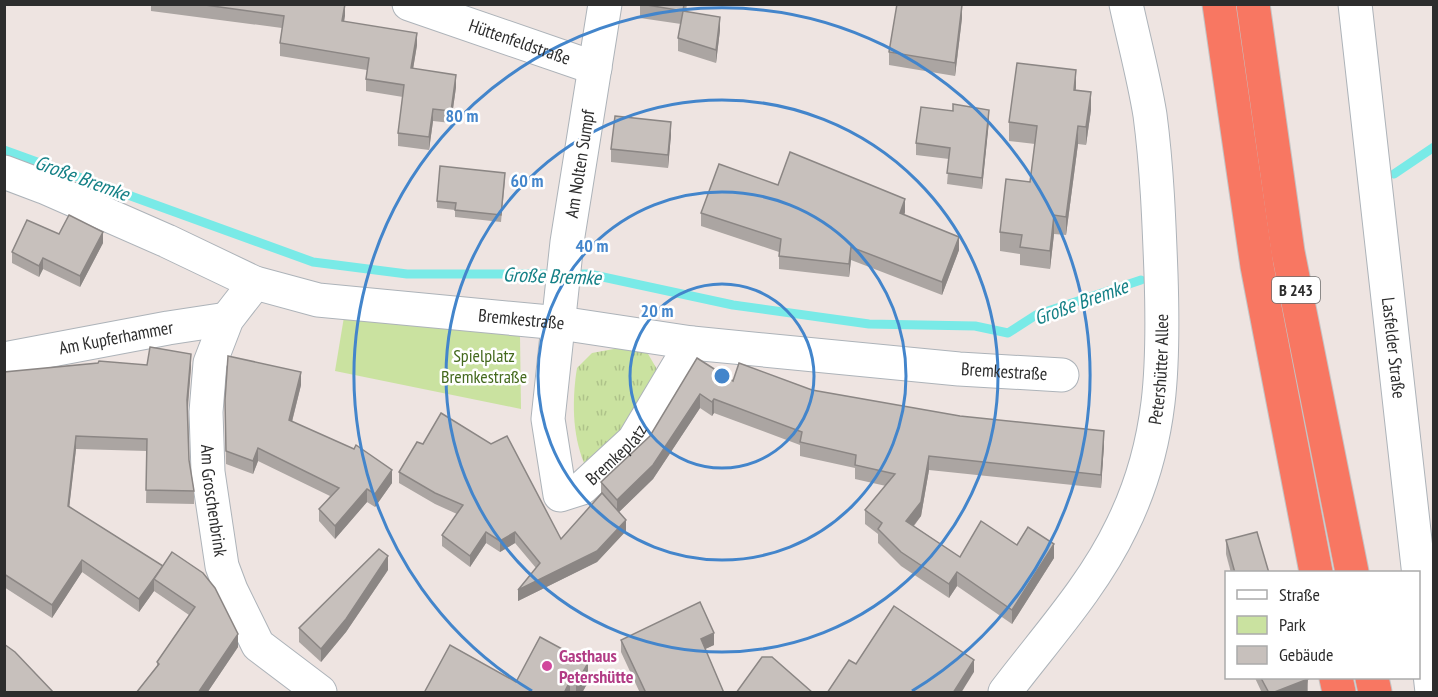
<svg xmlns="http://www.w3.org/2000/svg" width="1438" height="697" font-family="'PT Sans Narrow',sans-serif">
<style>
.grass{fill:url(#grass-tufts)}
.park{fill:#cae2a0}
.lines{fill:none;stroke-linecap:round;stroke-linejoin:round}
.stream{stroke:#79eae7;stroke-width:9}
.minor-casing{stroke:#adb3b9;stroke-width:35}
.highway-casing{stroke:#c4c4c4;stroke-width:35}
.minor{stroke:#fff;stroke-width:33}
.highway{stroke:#f87762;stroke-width:33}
.wall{fill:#aba5a2}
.shaded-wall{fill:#8b8684}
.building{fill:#c7c0bc;stroke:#8b8684;stroke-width:1.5}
.ring{fill:none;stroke:#4385cb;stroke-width:3}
.hotel-dot{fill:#d1479c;stroke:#fff;stroke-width:2}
.labels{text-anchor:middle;stroke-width:5;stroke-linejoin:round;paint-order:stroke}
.shield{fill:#fff;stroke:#6c6c6c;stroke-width:1.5}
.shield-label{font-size:16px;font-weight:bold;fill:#2d2d2d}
.street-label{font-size:18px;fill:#2d2d2d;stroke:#fff}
.park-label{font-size:18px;fill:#44691e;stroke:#fff}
.hotel-label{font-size:18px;font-weight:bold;fill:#b23c85;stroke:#fff;text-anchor:start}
.water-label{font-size:20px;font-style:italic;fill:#148086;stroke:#fff}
.centre{fill:#4385cb;stroke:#fff;stroke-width:3}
.ring-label{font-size:18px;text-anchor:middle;font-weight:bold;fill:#4385cb;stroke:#fff;stroke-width:5;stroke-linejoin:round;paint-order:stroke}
</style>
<defs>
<pattern id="grass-tufts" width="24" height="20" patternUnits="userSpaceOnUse" patternTransform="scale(1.5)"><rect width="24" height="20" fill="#cae2a0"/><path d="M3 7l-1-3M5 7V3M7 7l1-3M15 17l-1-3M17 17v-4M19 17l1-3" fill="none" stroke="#aec28a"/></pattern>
</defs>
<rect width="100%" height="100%" fill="#eee4e1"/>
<path class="grass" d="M644 347 658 371 616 451 584 463C572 434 572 399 577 368L592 353 619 348Z"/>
<polygon class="park" points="344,317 520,336 521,409 335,371"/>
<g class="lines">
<g class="stream">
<polyline points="4,150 313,262 407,274 589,274 733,305 869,324 975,326 1008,333 1036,315 1141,280"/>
<polyline points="1394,174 1434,147"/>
</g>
<g class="minor-casing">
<g id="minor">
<path id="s1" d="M409 4 595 68"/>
<path id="s2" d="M605 4 567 242 548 419 560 495 582 488 634 440 692 343"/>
<path id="s3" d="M1355 4 1432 692"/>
<path id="s4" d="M4 172 44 187 167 241 255 283 318 300 560 323 692 343 959 369 1062 375"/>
<path id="s5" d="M255 283 227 319 210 363 206 412 208 472 222 566 231 590 258 645 320 692"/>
<path id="s6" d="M4 359 168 328 227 319"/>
<path id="s7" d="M1005 692C1045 639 1093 587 1122 526 1163 443 1164 364 1161 274 1159 221 1157 168 1150 115 1144 78 1134 41 1126 4"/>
</g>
</g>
<g class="highway-casing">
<g id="highway">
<polyline points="1219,4 1257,266 1316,572"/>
<polyline points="1253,4 1288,252 1352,572"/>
<polyline points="1336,678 1339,692"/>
<polyline points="1372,678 1375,692"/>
</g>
</g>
<use href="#minor" class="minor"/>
<use href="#highway" class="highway"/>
</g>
<g class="wall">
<polygon points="151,4 345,4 344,21 417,45 413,69 456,87 451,123 433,121 429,150 398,146 398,133 403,97 366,91 366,79 367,70 280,56 280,43 282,28 151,11"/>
<polygon points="640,4 687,4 686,11 720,30 716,63 678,51 678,38 681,24 640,18"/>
<polygon points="962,18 955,76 889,65 889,52"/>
<polygon points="1076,90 1091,110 1086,145 1078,144 1066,235 1054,234 1050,269 1020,265 1020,254 1000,251 1000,232 1030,182 1035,144 1009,141 1009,122"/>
<polygon points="989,121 982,189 947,184 949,159 916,155 916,143"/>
<polygon points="671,135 668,168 611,162 611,149"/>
<polygon points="505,180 501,222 455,217 455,210 437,208 437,201"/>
<polygon points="778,185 905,212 904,215 959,250 942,295 851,260 849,277 779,269 779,252 701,226 701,213"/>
<polygon points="59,234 103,243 80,287 43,269 39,277 12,263 12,252"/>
<polygon points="697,358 733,381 812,390 1104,445 1101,488 929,470 921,516 914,526 960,557 1017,545 1054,558 1012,624 957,586 949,598 901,566 878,543 878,534 865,524 865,510 886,486 855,479 855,468 800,456 800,445 714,413 712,416 700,408 653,479 619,512 626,531 597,562 518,601 536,568 515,543 500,552 486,543 470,567 442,546 442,535 457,514 435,504 399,483 399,472 561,539 601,495 601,482 650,436"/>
<polygon points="147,365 191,367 188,409 189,460 194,491 194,504 146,503 147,451 76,449 69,507 163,566 238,647 207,693 136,693 157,666 157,662 189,615 154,591 139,612 82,572 52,618 4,587 4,372"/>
<polygon points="301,385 292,422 392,483 375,507 367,502 335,539 319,521 319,509 330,496 258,461 253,474 226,464 225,412"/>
<polygon points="1226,540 1269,573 1231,573 1226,554"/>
<polygon points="388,570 346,632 321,662 299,642 299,628"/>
<polygon points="621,640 714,645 705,649 724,693 640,693 621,652"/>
<polygon points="1255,678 1307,678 1308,692 1262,693"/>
<polygon points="516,682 588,682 582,693 424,693"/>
</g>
<g class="shaded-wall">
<polygon points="345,4 345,16 342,34 342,21"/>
<polygon points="962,5 962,18 955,76 955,63"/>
<polygon points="720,17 720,30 716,63 716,50"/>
<polygon points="417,33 417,45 411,81 411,68"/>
<polygon points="1076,70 1076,88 1074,108 1074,90"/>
<polygon points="456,75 456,87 451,123 451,111"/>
<polygon points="1091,92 1091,110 1086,145 1086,127"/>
<polygon points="433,109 433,121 429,150 429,137"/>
<polygon points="989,110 989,121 982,189 982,178"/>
<polygon points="671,122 671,135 668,168 668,155"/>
<polygon points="1078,126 1078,144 1066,235 1066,217"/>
<polygon points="905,199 905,212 900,227 900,213"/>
<polygon points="1054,215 1054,234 1050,269 1050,251"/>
<polygon points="103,232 103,243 80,287 80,276"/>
<polygon points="959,237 959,250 942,295 942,282"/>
<polygon points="851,247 851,260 849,277 849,264"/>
<polygon points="43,258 43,269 39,277 39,266"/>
<polygon points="191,354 191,367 187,413 187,400"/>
<polygon points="301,372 301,385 289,433 289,420"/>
<polygon points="700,394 700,408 653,479 617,514 617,500"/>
<polygon points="714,399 714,413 712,416 712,402"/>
<polygon points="1104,431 1104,445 1101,488 1101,475"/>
<polygon points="76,436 76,449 68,518 68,506"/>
<polygon points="258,448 258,461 253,474 253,461"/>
<polygon points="929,456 929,470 921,516 906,535 906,521"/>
<polygon points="392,470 392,483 375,507 375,494"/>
<polygon points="367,489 367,502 335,539 335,526"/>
<polygon points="626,520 626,531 597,562 518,601 518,590"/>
<polygon points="486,532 486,543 470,567 470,556"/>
<polygon points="515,532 515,543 500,552 500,541"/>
<polygon points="1054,544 1054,558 1012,624 1012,610"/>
<polygon points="388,556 388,570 346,632 321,662 321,649"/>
<polygon points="82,560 82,572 52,618 52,605"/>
<polygon points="163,566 154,579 154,591 139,612 139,599"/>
<polygon points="957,572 957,586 949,598 949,584"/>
<polygon points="714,633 714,645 701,651 701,639"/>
<polygon points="238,634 238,647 207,693 198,693"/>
<polygon points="974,660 974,672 961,693 953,693"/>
<polygon points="588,663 588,682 582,693 576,693 576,684"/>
<polygon points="1308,679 1307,693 1272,693"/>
<polygon points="570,681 570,693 564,693"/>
</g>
<g class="building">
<polygon points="198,4 345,4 342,21 417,33 411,68 456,75 451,111 433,109 429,137 398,133 404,85 366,79 369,58 280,43 284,16"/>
<polygon points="641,4 684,4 683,11"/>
<polygon points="897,4 962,5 955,63 889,52"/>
<polygon points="683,11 720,17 716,50 678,38"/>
<polygon points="1017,63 1076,70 1074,90 1091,92 1086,127 1078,126 1066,217 1054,215 1050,251 1020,247 1022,235 1000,232 1006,179 1030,182 1037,126 1009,122"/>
<polygon points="953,104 989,110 982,178 947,173 950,148 916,143 921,107 953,111"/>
<polygon points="615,116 671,122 668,155 611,149"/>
<polygon points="790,152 905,199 900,213 959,237 942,282 851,247 849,264 779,256 781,239 701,213 719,164 778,185"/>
<polygon points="440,166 505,173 501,215 455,210 456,203 437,201"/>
<polygon points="69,215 103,232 80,276 43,258 39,266 12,252 27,220 59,234"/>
<polygon points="150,347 191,354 187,400 189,460 194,491 146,490 147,439 76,436 68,506 163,566 139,599 82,560 52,605 4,574 4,372 98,363 99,361 147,365"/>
<polygon points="228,356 301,372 289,420 354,449 356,445 392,470 375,494 367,489 335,526 319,509 339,488 258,448 253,461 226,451 225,400"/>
<polygon points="697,358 733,381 739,363 812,390 960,416 1104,431 1101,475 929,456 921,502 906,521 960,557 981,521 1017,545 1028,527 1054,544 1012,610 957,572 949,584 901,552 878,529 882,523 865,510 895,474 855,465 856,455 800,442 802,432 714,399 712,402 700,394 653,465 617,500 601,482 650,436"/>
<polygon points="441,413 491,444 507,436 561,539 602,493 626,520 597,551 518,590 540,563 515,532 500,541 486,532 470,556 442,535 463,505 435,493 399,472 417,442 423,444"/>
<polygon points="1257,532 1269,573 1235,573 1226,540"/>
<polygon points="379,549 388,556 346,619 321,649 299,628"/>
<polygon points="172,552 203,573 215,588 238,634 198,693 136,693 159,664 157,662 195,607 154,579"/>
<polygon points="700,602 714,633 701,639 724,693 646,693 621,640"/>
<polygon points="894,606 974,660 953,693 827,693 849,660 856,664"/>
<polygon points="540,637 588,663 576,684 570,681 564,693 424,693 450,645 516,682"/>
<polygon points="4,644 15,652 54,693 4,693"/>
<polygon points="762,657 772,657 813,693 736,693"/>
<polygon points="1261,678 1307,678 1308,679 1272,693 1269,693"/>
</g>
<g class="ring">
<circle cx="722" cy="376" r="92"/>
<circle cx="722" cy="376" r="184"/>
<circle cx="722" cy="376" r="276"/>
<path d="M532 691A368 368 0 1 1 912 691"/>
</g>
<circle class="hotel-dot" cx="547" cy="666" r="6"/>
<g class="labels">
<rect class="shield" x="1272" y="277" width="48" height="26" rx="4.5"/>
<g class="shield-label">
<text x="1296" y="296">B 243</text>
</g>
<g class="street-label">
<text dy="6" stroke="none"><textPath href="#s1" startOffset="117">Hüttenfeldstraße</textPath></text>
<text transform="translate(580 164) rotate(-81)" y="6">Am Nolten Sumpf</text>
<text dy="6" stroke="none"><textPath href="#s4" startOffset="544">Bremkestraße</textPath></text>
<text dy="6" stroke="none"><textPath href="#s6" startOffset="114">Am Kupferhammer</textPath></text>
<text dy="6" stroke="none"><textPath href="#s3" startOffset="346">Lasfelder Straße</textPath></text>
<text dy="6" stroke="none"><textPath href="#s7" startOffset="366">Petershütter Allee</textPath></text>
<text dy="6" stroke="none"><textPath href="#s4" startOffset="1030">Bremkestraße</textPath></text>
<text dy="6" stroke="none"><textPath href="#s2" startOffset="567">Bremkeplatz</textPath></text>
<text dy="6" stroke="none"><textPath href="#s5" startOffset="231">Am Groschenbrink</textPath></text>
</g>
<g class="park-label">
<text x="484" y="362">Spielplatz<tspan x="484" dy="21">Bremkestraße</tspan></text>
</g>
<g class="hotel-label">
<text x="559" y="662">Gasthaus<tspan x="559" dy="21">Petershütte</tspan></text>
</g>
<g class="water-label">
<text transform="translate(82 178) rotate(20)" y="7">Große Bremke</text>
<text transform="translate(552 276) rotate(2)" y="7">Große Bremke</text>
<text transform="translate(1081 302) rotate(-20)" y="7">Große Bremke</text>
</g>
</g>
<circle cx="722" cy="376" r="9" class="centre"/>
<g class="ring-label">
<text x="462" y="122">80 m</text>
<text x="527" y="187">60 m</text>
<text x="592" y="252">40 m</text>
<text x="657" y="317">20 m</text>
</g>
<rect width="1438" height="697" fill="none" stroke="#2d2d2d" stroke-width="12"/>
<rect x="1225" y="571" width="195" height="108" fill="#ffffff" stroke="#ababab" stroke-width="1.5"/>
<rect x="1237" y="590" width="30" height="9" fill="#ffffff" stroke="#ababab" stroke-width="1.5"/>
<text x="1279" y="601" font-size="18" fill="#2d2d2d">Straße</text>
<rect x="1237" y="616" width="30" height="18" fill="#cae2a0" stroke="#ababab" stroke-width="1.5"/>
<text x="1279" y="631" font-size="18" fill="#2d2d2d">Park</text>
<rect x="1237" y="646" width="30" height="18" fill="#c7c0bc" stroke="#ababab" stroke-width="1.5"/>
<text x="1279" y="661" font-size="18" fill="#2d2d2d">Gebäude</text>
</svg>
